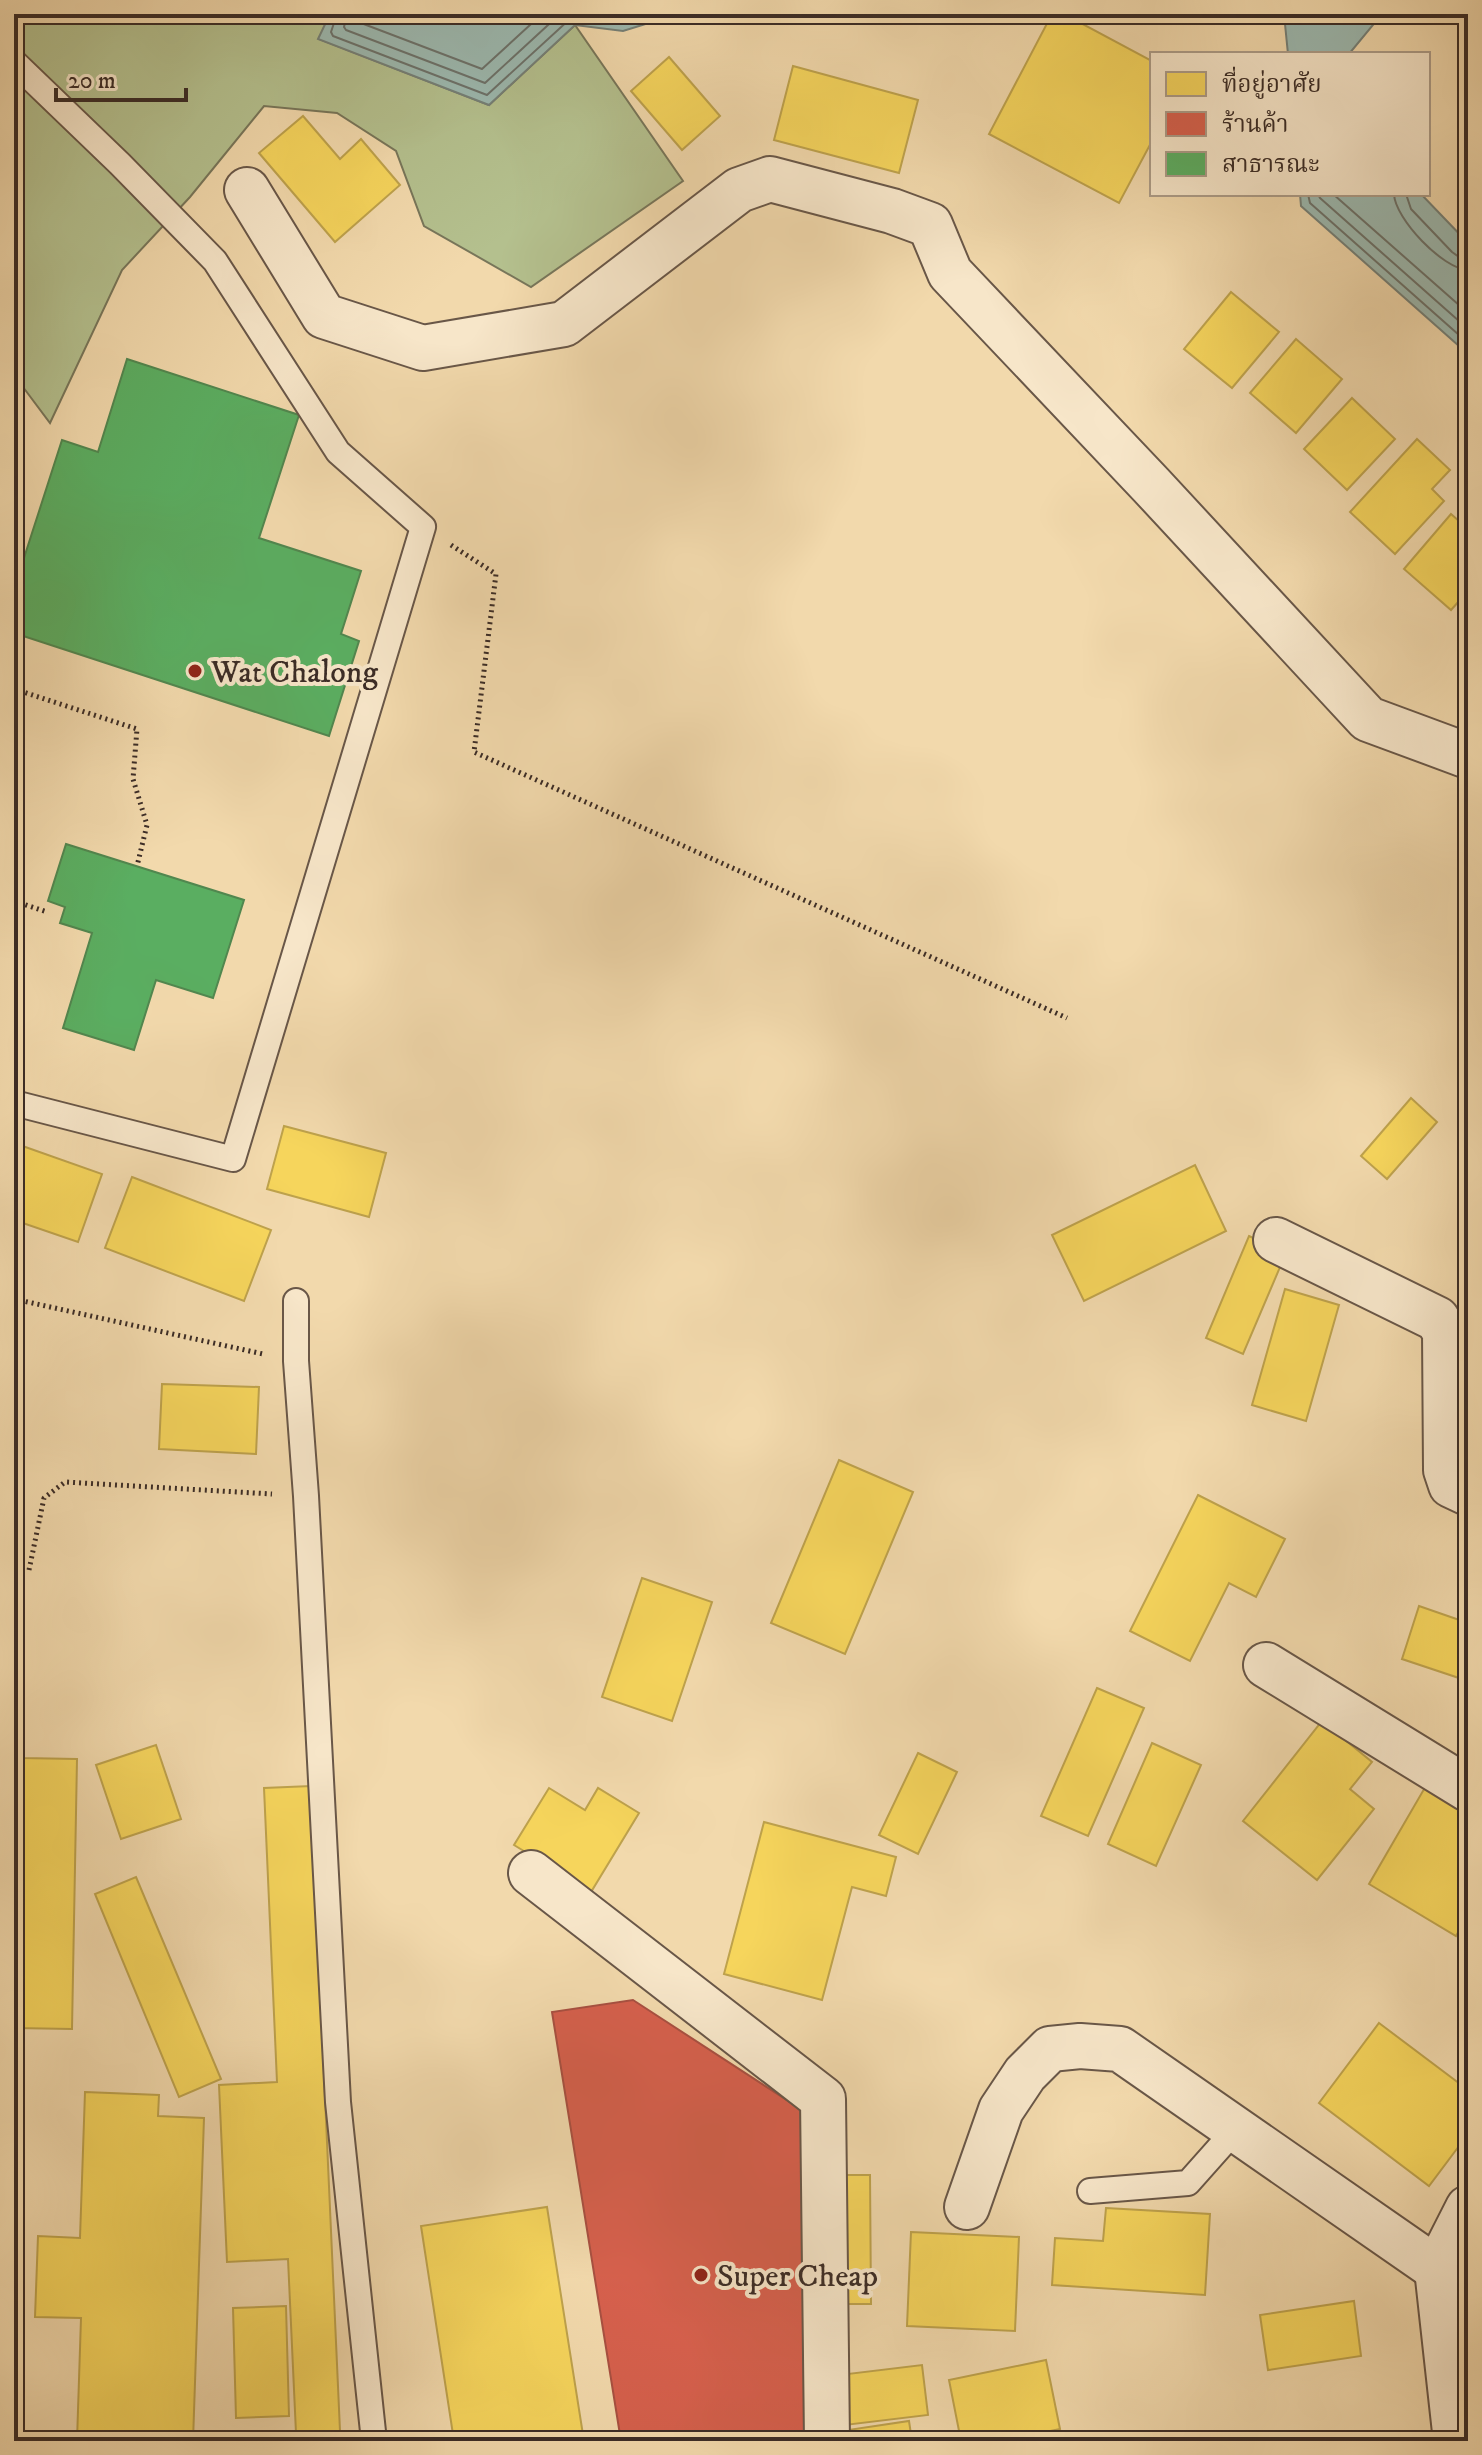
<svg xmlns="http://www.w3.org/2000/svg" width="1482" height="2455" font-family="'IM FELL DW Pica','Noto Serif Thai',serif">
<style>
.green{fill:#b4c08e;stroke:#78765a;stroke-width:2}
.water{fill:#9cb9b0;stroke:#758179;stroke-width:2}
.homes{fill:#f6d55c;stroke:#bea24c;stroke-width:2}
.shops{fill:#d6604d;stroke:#a85041;stroke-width:2}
.public{fill:#5aae61;stroke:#51874f;stroke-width:2}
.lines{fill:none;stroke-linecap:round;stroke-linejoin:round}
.shore{stroke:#6c726b;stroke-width:2}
.service-casing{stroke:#695748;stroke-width:28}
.minor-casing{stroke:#695748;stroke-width:48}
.path{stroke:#3b2c26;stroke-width:5;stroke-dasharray:2 4;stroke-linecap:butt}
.service{stroke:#f7e6c9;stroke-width:24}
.minor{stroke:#f7e6c9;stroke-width:44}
.poi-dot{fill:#8f2418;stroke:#f7e6c9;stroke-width:3}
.labels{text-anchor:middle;stroke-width:8;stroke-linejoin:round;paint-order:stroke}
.poi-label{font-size:32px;fill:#3b2c26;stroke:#f7e6c9;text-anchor:start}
</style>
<rect width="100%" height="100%" fill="#f2d9ac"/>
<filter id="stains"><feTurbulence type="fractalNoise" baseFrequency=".0025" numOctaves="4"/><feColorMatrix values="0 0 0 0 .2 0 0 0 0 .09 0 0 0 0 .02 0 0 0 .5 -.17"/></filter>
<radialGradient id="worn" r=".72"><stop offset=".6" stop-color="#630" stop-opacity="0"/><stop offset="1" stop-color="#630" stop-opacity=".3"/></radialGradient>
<polygon class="green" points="14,14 330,14 319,39 489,105 575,25 683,181 531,287 424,226 396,151 337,113 264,106 190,197 122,270 50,423 14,375"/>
<g class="water">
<polygon points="330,14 678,14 623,31 575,25 489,105 318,39"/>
<polygon points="1284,14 1382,14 1349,54 1288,54"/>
<polygon points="1300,194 1421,194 1468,243 1468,354 1301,206"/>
</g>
<g class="homes">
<polygon points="1052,14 1064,14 1152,61 1152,141 1119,203 989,134"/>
<polygon points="669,57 720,116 682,150 631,91"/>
<polygon points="793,66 918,100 899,173 774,140"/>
<polygon points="303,116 340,159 361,139 400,185 335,242 259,153"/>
<polygon points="1231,292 1279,332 1232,388 1184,349"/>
<polygon points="1296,339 1342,379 1296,433 1250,393"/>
<polygon points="1352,398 1395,439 1347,490 1304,449"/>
<polygon points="1417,439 1450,470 1432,489 1444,501 1395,554 1350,512"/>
<polygon points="1451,514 1468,529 1468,591 1451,610 1404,569"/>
<polygon points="1411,1098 1437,1122 1387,1179 1361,1156"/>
<polygon points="284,1126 386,1153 369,1217 267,1189"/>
<polygon points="14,1143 102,1174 78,1242 14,1220"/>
<polygon points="1195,1165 1226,1231 1084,1301 1052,1235"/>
<polygon points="132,1177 271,1230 244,1301 105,1248"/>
<polygon points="1249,1236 1286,1253 1243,1354 1206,1338"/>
<polygon points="1285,1289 1339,1305 1306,1421 1252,1405"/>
<polygon points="162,1384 259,1387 256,1454 159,1449"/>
<polygon points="839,1460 913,1492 845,1654 771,1623"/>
<polygon points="1198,1495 1285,1539 1256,1597 1229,1583 1190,1661 1130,1631"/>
<polygon points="642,1578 712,1602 672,1721 602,1697"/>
<polygon points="1419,1606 1468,1623 1468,1681 1402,1659"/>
<polygon points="14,1651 24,1652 22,1758 77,1759 72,2029 14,2028"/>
<polygon points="1097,1688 1144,1708 1088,1836 1041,1816"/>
<polygon points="1322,1721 1372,1762 1350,1789 1374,1809 1317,1880 1243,1821"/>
<polygon points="1152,1743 1201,1765 1156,1866 1108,1844"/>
<polygon points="156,1745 181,1819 121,1839 96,1765"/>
<polygon points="918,1753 957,1772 918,1854 879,1835"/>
<polygon points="1427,1784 1468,1808 1468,1915 1456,1936 1369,1884"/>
<polygon points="311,1786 340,2431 296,2433 288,2259 227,2262 219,2085 277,2082 264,1788"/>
<polygon points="549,1788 585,1810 598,1788 639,1813 591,1892 514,1845"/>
<polygon points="764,1822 896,1857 886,1896 852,1887 822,2000 724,1974"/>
<polygon points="136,1877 221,2079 179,2097 95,1894"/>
<polygon points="1379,2023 1468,2090 1468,2134 1429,2186 1319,2103"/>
<polygon points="85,2092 159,2095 158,2116 204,2118 193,2441 77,2441 81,2318 35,2317 38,2236 80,2238"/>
<polygon points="826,2175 870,2175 871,2304 827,2304"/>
<polygon points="547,2207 584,2441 454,2441 421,2226"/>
<polygon points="1106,2208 1210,2214 1205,2295 1052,2285 1055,2238 1103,2241"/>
<polygon points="911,2232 1019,2237 1015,2331 907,2326"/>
<polygon points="1354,2301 1361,2356 1268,2370 1260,2315"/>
<polygon points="286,2306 289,2416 236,2418 233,2308"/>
<polygon points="1046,2360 1060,2429 1001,2441 961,2441 949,2380"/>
<polygon points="922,2365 928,2415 845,2425 839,2375"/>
<polygon points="909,2421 912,2441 849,2441 848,2430"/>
</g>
<polygon class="shops" points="633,2000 802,2110 813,2441 621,2441 552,2012"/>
<g class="public">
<polygon points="127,359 299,415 259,538 361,571 341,634 359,641 329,736 14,633 14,589 62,440 98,452"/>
<polygon points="66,844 244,900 213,998 156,980 134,1050 63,1028 92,933 60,923 65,907 48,901"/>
</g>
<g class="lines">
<g class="shore">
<polyline points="337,14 331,32 333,36 487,95 571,18 622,23 651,14"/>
<polyline points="347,14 344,27 346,30 485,83 560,14"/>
<polyline points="359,14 361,23 482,69 542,14"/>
<polyline points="1308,194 1310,203 1468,343"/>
<polyline points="1318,194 1320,198 1468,329"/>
<polyline points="1333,194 1468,313"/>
<path d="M1394 194C1395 219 1443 269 1468 270"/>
<polyline points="1406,194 1411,209 1452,252 1459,257 1468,258"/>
</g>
<g class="service-casing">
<g id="service">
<polyline points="14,62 120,164 215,261 338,452 423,527 233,1159 14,1103"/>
<polyline points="296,1301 296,1361 306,1496 338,2102 374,2441"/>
<polyline points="1090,2191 1188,2183 1236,2129"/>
</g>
</g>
<g class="minor-casing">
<g id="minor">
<polyline points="247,190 324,316 423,348 564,324 739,190 770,179 892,211 930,225 950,273 1151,485 1368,719 1468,756"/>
<polyline points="1276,1240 1437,1319 1445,1332 1446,1470 1451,1485 1468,1493"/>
<polyline points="1266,1665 1468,1789"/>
<polyline points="531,1873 823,2099 827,2441"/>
<polyline points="967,2207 1001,2110 1025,2074 1050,2049 1080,2046 1120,2049 1437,2269"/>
<polyline points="1456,2441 1437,2269 1468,2208"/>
</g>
</g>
<g class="path">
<polyline points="451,545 496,574 474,752 1067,1018"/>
<polyline points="14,689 137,729 133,779 147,825 137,866"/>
<polyline points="14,901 47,912"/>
<polyline points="14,1299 263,1354"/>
<polyline points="29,1570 44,1498 65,1482 272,1494"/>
</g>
<use href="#service" class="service"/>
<use href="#minor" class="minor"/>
</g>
<g class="poi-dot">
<circle cx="195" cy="671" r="8"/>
<circle cx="701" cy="2275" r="8"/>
</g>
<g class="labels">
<g class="poi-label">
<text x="211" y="682">Wat Chalong</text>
<text x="717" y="2286">Super Cheap</text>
</g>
</g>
<rect width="1482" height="2455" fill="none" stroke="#f2d9ac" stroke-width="48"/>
<rect x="16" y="16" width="1450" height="2423" fill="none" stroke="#3b2c26" stroke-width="4"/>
<rect x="24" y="24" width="1434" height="2407" fill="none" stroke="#3b2c26" stroke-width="2"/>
<rect x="1150" y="52" width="280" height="144" fill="#f7e6c9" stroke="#ac9c88" stroke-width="2"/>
<rect x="1166" y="72" width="40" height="24" fill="#f6d55c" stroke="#ac9c88" stroke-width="2"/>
<text x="1222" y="92" font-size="24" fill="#3b2c26">ที่อยู่อาศัย</text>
<rect x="1166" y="112" width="40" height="24" fill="#d6604d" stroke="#ac9c88" stroke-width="2"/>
<text x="1222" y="132" font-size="24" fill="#3b2c26">ร้านค้า</text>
<rect x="1166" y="152" width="40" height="24" fill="#5aae61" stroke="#ac9c88" stroke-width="2"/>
<text x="1222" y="172" font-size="24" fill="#3b2c26">สาธารณะ</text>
<path d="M56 88v12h130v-12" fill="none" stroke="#3b2c26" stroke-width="4"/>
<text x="68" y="88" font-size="24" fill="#3b2c26" stroke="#f7e6c9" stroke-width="6" paint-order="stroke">20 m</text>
<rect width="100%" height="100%" filter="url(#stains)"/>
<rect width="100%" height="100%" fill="url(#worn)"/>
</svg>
